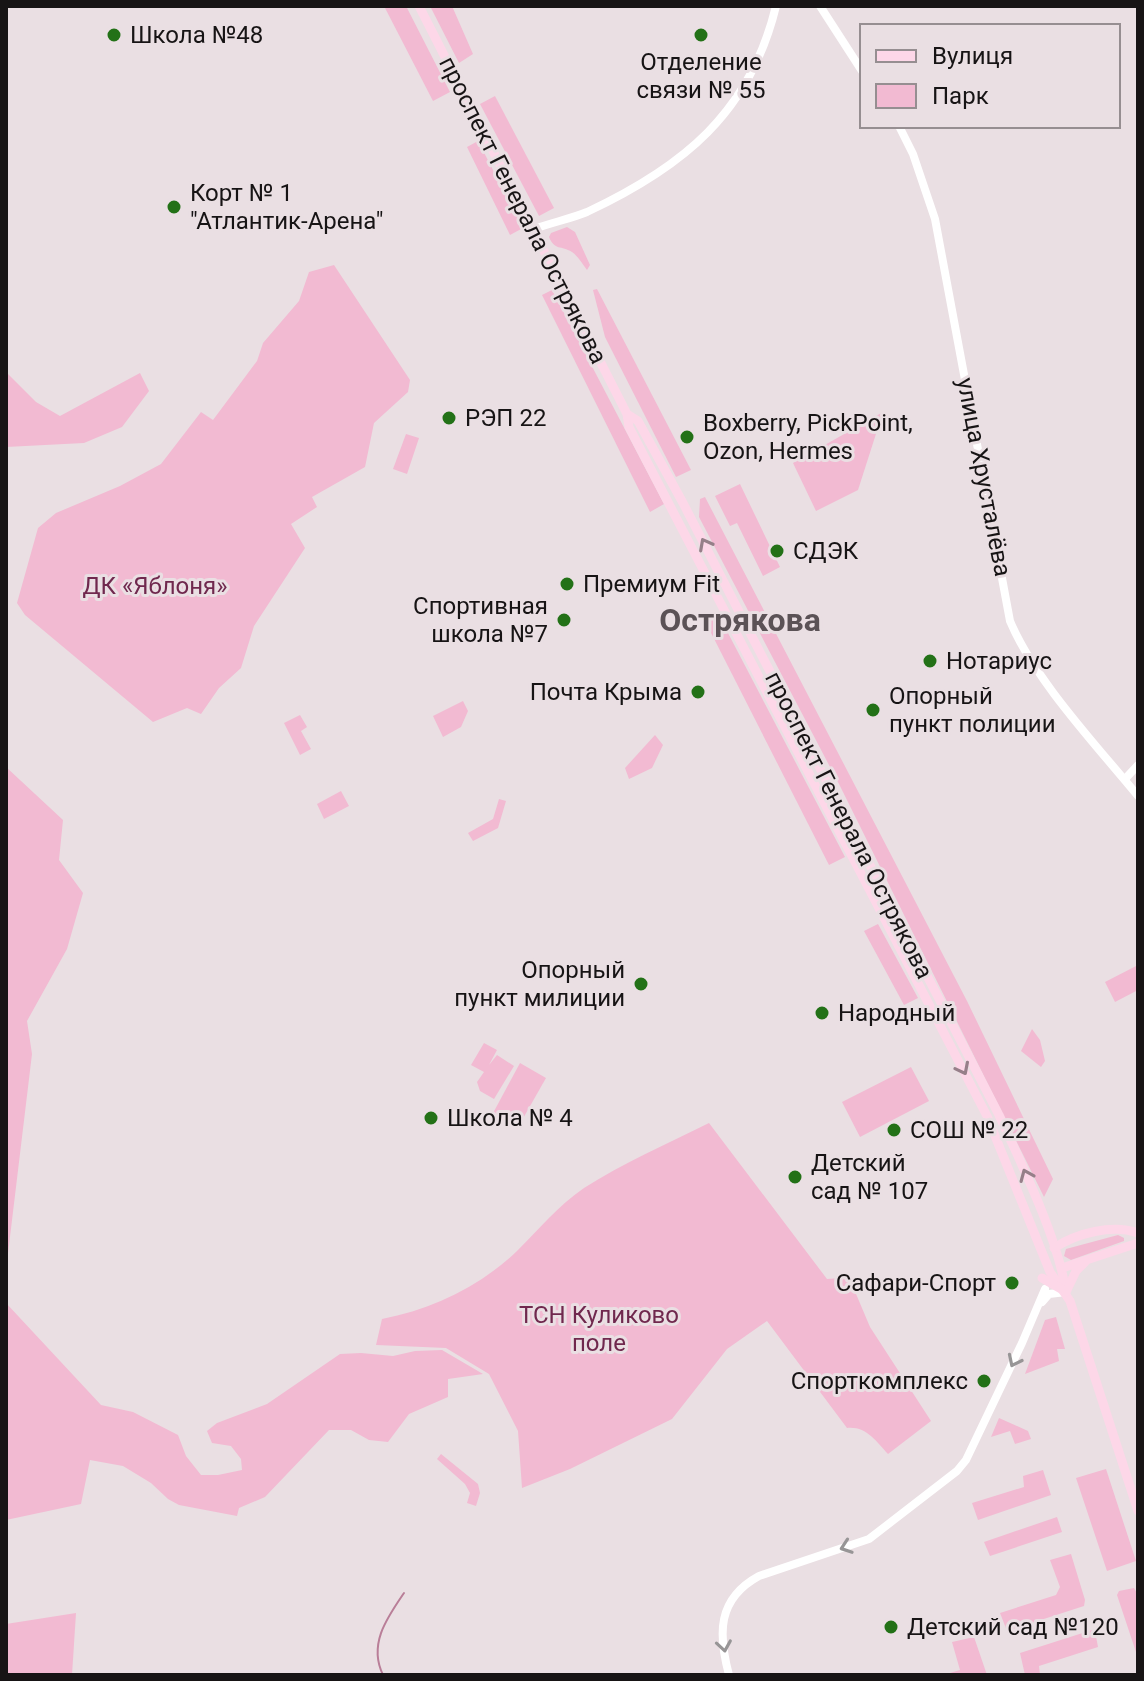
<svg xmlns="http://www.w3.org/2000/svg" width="1144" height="1681" font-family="Roboto,sans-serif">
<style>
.green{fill:#f2bad2}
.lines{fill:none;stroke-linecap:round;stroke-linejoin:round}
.stream{stroke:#b97e98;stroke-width:2}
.secondary{stroke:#fff;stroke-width:8}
.primary{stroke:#fdd7e8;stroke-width:9}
.oneway{stroke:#967f89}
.oneway2{stroke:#979596}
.poi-dot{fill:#237117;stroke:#eadfe3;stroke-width:3}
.labels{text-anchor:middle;stroke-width:6;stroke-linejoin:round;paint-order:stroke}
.poi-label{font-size:24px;fill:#171415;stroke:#eadfe3;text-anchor:start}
.street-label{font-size:24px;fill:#171415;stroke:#eadfe3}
.park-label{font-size:24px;fill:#70284e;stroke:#eadfe3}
.district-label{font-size:32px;font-weight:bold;fill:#5b5256;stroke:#eadfe3}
</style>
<rect width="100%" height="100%" fill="#eadfe3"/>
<g class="green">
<polygon points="384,6 406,6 450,92 433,101"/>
<polygon points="430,6 452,6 473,54 459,63"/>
<polygon points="495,96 554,208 539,216 480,104"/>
<polygon points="478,141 523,228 510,235 467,147"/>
<path d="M567 227 575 232 590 265 587 270C583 265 578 256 572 252 561 245 555 251 549 237L551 233Z"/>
<polygon points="334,265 410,380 408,392 374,423 365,467 312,497 317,507 291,524 305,548 254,626 241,668 219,688 201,714 187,708 153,722 25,615 17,603 38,528 56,513 120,486 161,464 201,412 213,420 257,361 263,343 299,301 309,272"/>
<polygon points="597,289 691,470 676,477 605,337 593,290"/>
<polygon points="552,290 664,504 650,512 542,295"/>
<polygon points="6,372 36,402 60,416 140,373 149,391 122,427 84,443 6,447"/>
<polygon points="883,412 858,490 816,511 793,463"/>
<polygon points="406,434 419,438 407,474 393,469"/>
<polygon points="740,484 780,567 763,576 737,523 730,526 715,496"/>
<polygon points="705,497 967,1001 1053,1179 1044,1197 840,786 699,517 700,499"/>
<polygon points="717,612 845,857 829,865 704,619"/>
<polygon points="463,701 468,711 461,727 443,737 433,716"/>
<polygon points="300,715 307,727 301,731 311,749 300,755 284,723"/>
<polygon points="655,735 663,745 652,768 629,779 625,768"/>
<polygon points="6,767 63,820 59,860 83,893 67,949 27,1021 32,1054 6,1270"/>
<polygon points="341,791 349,806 324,819 317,804"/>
<polygon points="499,799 506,801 498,828 473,841 468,833 493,819"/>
<polygon points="878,924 918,998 904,1005 864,931"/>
<polygon points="1138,965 1138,990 1115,1002 1105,982"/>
<polygon points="1032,1029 1040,1040 1045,1061 1041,1067 1021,1051"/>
<polygon points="484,1043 497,1050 489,1065 497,1055 514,1066 494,1099 480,1091 477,1082 484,1072 471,1065"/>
<polygon points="520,1063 546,1078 517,1129 492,1115"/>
<polygon points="911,1067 929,1101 860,1137 842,1102"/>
<path d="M709 1123 827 1279 841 1278 851 1282 870 1327 931 1421 888 1454C876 1441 866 1426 847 1428L767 1321 727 1349 672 1419 570 1469 522 1488 518 1431 489 1374 446 1348 376 1345 382 1319C433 1309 479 1287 517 1251 539 1229 558 1206 584 1188 623 1163 667 1144 709 1123Z"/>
<polygon points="1118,1235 1124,1238 1124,1241 1071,1260 1064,1256 1066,1249"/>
<polygon points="6,1303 101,1405 133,1412 178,1435 186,1456 201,1475 218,1475 242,1470 241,1459 231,1446 212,1443 207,1431 217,1423 267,1404 340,1354 361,1353 393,1356 415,1351 442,1350 483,1374 448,1379 448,1397 409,1414 388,1442 369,1440 351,1430 329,1430 265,1497 239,1508 237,1516 179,1505 168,1499 151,1483 123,1466 90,1460 81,1504 6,1520"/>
<polygon points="1056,1317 1065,1349 1057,1349 1059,1361 1025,1374 1045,1320"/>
<polygon points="999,1418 1028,1431 1031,1439 1015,1444 1010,1431 991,1437"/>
<polygon points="441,1454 478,1484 480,1493 476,1506 467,1503 470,1493 465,1484 437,1459"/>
<polygon points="1106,1469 1136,1561 1107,1571 1076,1478"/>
<polygon points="1043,1470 1051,1495 978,1520 972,1503 1024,1487 1023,1476"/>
<polygon points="1057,1517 1062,1532 990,1556 984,1542"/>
<polygon points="1071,1554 1085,1600 1084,1606 1007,1631 1000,1613 1056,1595 1060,1587 1050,1560"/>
<polygon points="1134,1588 1138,1595 1138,1658 1117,1595 1119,1591"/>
<polygon points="76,1613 72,1675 6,1675 6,1624"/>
<polygon points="1092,1630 1095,1631 1098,1647 1039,1666 1040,1675 1025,1675 1020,1653"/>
<polygon points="974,1637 987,1675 943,1675 960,1670 952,1642"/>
</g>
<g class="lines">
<path class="stream" d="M383 1675C368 1644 387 1618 404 1593"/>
<g class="secondary">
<polyline points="820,6 862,71"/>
<path d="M899 126 913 154 935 219 1010 621C1034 679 1097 746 1138 796"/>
<path d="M534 229C550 223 573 218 587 212 683 167 750 113 776 6"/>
<polyline points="1125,779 1138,765"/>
<polyline points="1042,1302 1049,1294 1066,1292"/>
<path d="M729 1675C718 1634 717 1599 759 1576L869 1539 957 1471 966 1460 1022 1343 1045 1289"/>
</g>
<g class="primary">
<polyline points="419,6 627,414 629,427 987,1116 1050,1272 1070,1301 1138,1511"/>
<path d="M627 414 638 421 683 503 999 1115C1022 1165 1058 1238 1066 1292"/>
<path d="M1054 1248C1077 1233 1112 1224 1138 1233"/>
<polyline points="1062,1268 1138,1243"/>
<polyline points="1042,1278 1063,1290"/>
<polyline points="1066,1292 1076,1271 1085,1262"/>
</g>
</g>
<defs><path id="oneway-chevron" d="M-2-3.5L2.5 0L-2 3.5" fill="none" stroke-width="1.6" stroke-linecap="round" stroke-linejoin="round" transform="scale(2)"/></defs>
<g class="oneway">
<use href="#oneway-chevron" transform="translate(705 544) rotate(-118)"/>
<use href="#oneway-chevron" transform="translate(963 1069) rotate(63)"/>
<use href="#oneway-chevron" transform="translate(1026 1175) rotate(-113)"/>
</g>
<g class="oneway2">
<use href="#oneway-chevron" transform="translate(1014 1361) rotate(116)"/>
<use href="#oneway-chevron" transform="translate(846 1547) rotate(161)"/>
<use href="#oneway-chevron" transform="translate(724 1646) rotate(81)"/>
</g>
<g class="poi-dot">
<circle cx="114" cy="35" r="8"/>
<circle cx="701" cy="35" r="8"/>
<circle cx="174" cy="207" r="8"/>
<circle cx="449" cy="418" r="8"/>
<circle cx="687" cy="437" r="8"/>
<circle cx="777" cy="551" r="8"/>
<circle cx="567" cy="584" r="8"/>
<circle cx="564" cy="620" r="8"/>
<circle cx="930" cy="661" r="8"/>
<circle cx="698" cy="692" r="8"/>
<circle cx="873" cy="710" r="8"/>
<circle cx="641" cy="984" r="8"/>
<circle cx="822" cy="1013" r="8"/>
<circle cx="431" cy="1118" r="8"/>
<circle cx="894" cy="1130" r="8"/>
<circle cx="795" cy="1177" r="8"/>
<circle cx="1012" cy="1283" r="8"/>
<circle cx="984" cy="1381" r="8"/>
<circle cx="891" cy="1627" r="8"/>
</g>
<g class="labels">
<g class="poi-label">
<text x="130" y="43">Школа №48</text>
<text x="701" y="70" text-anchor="middle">Отделение<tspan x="701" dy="28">связи № 55</tspan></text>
<text x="190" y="201">Корт № 1<tspan x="190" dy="28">"Атлантик-Арена"</tspan></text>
<text x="465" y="426">РЭП 22</text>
<text x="703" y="431">Boxberry, PickPoint,<tspan x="703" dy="28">Ozon, Hermes</tspan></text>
<text x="793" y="559">СДЭК</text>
<text x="583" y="592">Премиум Fit</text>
<text x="548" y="614" text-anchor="end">Спортивная<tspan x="548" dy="28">школа №7</tspan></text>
<text x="946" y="669">Нотариус</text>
<text x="682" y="700" text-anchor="end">Почта Крыма</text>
<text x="889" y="704">Опорный<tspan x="889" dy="28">пункт полиции</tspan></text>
<text x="625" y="978" text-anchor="end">Опорный<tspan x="625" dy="28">пункт милиции</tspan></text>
<text x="838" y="1021">Народный</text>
<text x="447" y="1126">Школа № 4</text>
<text x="910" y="1138">СОШ № 22</text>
<text x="811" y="1171">Детский<tspan x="811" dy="28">сад № 107</tspan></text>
<text x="996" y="1291" text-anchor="end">Сафари-Спорт</text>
<text x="968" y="1389" text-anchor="end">Спорткомплекс</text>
<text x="907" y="1635">Детский сад №120</text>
</g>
<g class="street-label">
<text transform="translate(523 210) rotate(63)" y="8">проспект Генерала Острякова</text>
<text transform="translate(984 477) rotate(79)" y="8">улица Хрусталёва</text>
<text transform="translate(849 825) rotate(63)" y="8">проспект Генерала Острякова</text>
</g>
<g class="park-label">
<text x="155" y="594">ДК «Яблоня»</text>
<text x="599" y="1323">ТСН Куликово<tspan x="599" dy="28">поле</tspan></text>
</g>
<g class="district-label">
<text x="740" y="631">Острякова</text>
</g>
</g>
<rect width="1144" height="1681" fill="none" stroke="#171415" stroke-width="16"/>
<rect x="860" y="24" width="260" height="104" fill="#eadfe3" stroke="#968e91" stroke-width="2"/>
<rect x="876" y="50" width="40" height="12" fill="#fdd7e8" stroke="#968e91" stroke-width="2"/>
<text x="932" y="64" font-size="24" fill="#171415">Вулиця</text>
<rect x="876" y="84" width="40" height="24" fill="#f2bad2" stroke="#968e91" stroke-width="2"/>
<text x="932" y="104" font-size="24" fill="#171415">Парк</text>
</svg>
